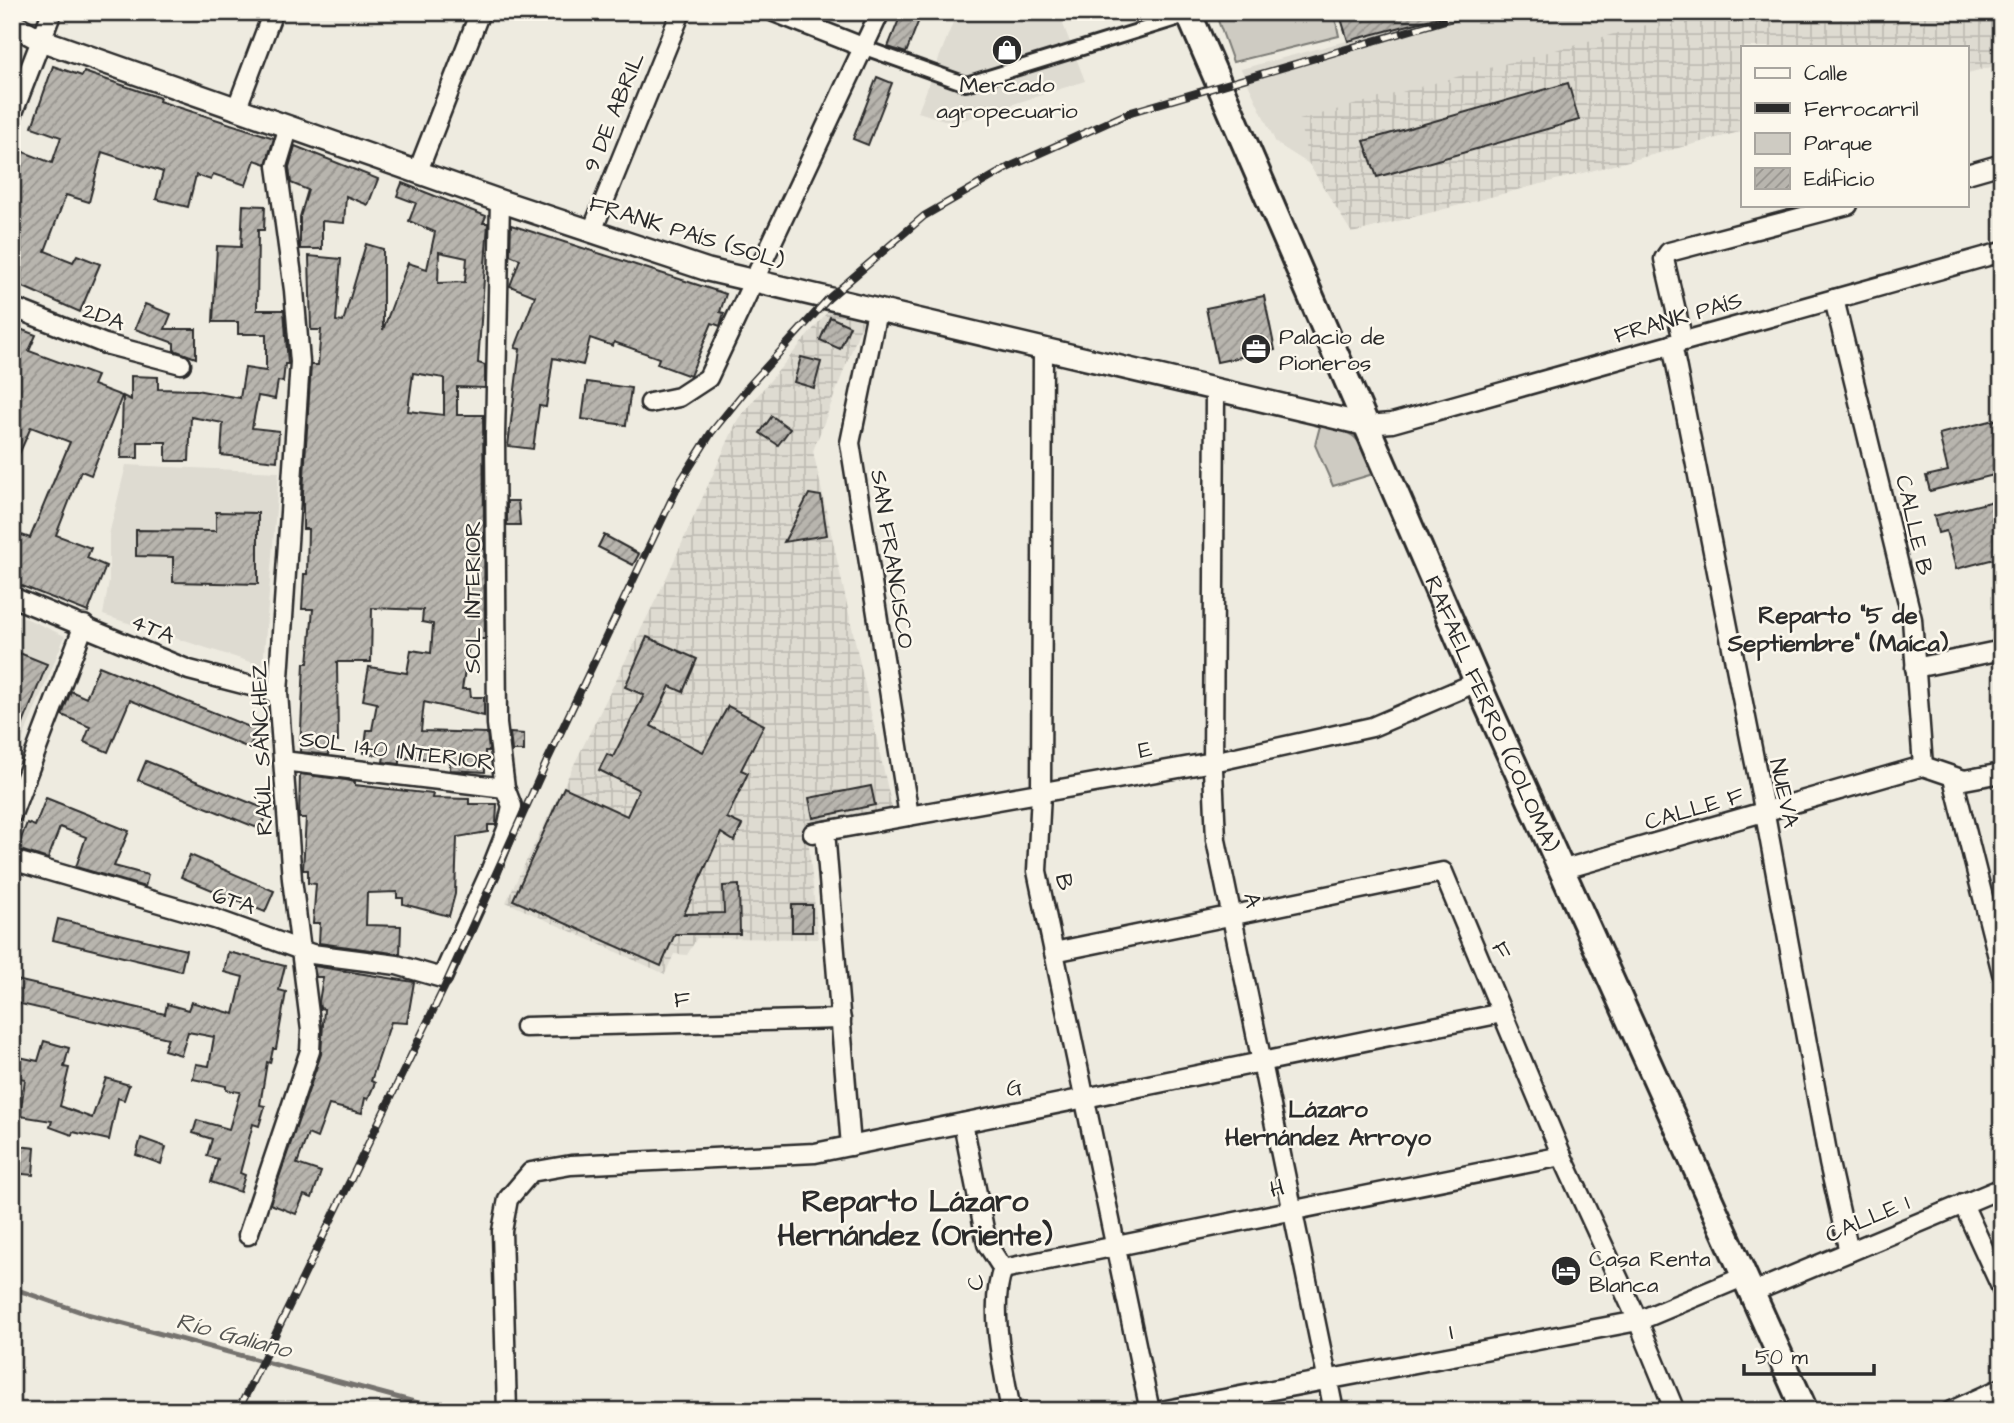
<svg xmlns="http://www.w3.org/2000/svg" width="2014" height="1423" font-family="'Architects Daughter',sans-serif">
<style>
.built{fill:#dedbd1}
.industrial{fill:url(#industrial-grid)}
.green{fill:#cecbc2;stroke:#7c7b76;stroke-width:2}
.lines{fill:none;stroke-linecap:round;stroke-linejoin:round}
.stream{stroke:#74726e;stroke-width:5}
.building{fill:url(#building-hatch);stroke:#2b2b2b;stroke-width:2;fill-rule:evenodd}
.pedestrian-casing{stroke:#2b2b2b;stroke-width:18}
.minor-casing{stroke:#2b2b2b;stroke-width:23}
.tertiary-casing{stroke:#2b2b2b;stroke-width:26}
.secondary-casing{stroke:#2b2b2b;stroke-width:30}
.pedestrian{stroke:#fbf7ec;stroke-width:12}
.minor{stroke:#fbf7ec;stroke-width:18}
.tertiary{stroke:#fbf7ec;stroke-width:21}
.secondary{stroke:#fbf7ec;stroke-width:24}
.rail-casing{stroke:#2b2b2b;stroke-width:8}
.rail{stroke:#fbf7ec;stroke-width:5;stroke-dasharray:16;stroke-linecap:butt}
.labels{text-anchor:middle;stroke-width:5;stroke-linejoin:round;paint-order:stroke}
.poi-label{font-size:23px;fill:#2b2b2b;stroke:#fbf7ec;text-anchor:start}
.street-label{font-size:23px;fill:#2b2b2b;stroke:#fbf7ec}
.neighbourhood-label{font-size:24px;font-weight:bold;fill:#2b2b2b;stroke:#fbf7ec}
.water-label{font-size:24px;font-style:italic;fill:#555552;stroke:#fbf7ec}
.district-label{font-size:30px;font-weight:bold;fill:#2b2b2b;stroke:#fbf7ec}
</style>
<defs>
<pattern id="industrial-grid" width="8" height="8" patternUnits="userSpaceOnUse" patternTransform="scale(1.75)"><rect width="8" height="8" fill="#dedbd1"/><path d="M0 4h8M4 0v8" fill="none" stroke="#bfbcb4"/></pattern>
<pattern id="building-hatch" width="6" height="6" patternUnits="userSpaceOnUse" patternTransform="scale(1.75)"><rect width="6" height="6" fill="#b8b5ae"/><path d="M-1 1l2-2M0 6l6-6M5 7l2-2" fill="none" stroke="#96938e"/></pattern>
</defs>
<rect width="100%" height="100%" fill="#eeebe0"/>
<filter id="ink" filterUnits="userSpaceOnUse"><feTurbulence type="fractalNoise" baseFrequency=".0143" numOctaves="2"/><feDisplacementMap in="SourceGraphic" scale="14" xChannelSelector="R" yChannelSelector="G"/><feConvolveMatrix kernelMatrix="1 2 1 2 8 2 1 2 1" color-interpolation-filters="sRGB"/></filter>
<g filter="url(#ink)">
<g class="built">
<polygon points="957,12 1053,12 1061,19 1085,81 954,123 918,112"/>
<polygon points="1455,12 2002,12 2002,64 1967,73 1967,47 1743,47 1743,131 1352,233 1309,164 1276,143 1241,69"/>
<polygon points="126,465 279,472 263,666 103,615 109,581 109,535"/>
<polygon points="12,612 65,636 12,765"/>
</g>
<g class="industrial">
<polygon points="1694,12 2002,12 2002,64 1967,73 1967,47 1743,47 1743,131 1352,233 1309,164 1299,120"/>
<polygon points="829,310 863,321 813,451 892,808 807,825 818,939 697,938 687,955 674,954 665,974 506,902 664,583 738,419"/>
</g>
<g class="green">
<polygon points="1215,12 1334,12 1339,36 1233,62"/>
<path d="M1320 426C1361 434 1358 436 1373 474L1333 486 1315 445Z"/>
</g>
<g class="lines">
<polyline class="stream" points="12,1288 87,1314 448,1411"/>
</g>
<g class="building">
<polygon points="902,12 922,12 906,53 888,47"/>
<polygon points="1339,12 1442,12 1443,16 1348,41"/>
<polygon points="53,66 82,76 84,72 160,98 159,101 274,138 266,164 255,160 246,185 213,174 211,180 196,175 188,207 156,199 163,172 102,152 89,202 66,195 45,251 73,262 77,255 100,264 80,312 12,282 12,159 16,149 52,163 61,137 32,127"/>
<polygon points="877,77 892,83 868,145 853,139"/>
<polygon points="1568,83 1579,120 1377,177 1364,141"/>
<polygon points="295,146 378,179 368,205 346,196 344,223 322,221 322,249 300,249 300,217 308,190 291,183 289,167"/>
<path d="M402 183 486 216 483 223H488L478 363 485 365V388L457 387V415H483L485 639H470L462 689H470L471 697H484V716L424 702 421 731 487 733 489 751H485V772L450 770V759L400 758V764L383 762 384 756 364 753 367 730H372L377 703 363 700 369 667 407 673 411 650 431 653 433 624 422 622 423 610 372 608 371 662H337L338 741H330L328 755 300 752 304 663H308L313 609H302L304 574H307L308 529H303V492L311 365H318L321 330H311L309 256 341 259 336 321 343 322 366 244 383 249V330L408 263 427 269 435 232 409 221 416 203 397 196ZM439 252 467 258 465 282 438 283ZM413 373 444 378V415L408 411Z"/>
<polygon points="243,205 265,206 264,230 258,230 257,310 284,310 288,364 285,364 283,382 278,381 275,399 258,396 252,428 279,431 277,461 221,455 223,423 191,417 189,461 166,461 166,442 138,442 138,458 121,458 123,396 131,400 131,376 158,377 158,389 196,390 240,398 245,368 266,371 266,334 238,334 238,322 213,322 217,246 241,247"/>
<polygon points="511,225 726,294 720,312 724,313 720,326 712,323 690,376 657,364 659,358 614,342 613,346 590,338 583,365 553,358 546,407 539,406 533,449 508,446 520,349 515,348 535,296 510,286 520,259 510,255"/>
<polygon points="1264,296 1275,350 1217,362 1206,308"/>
<polygon points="145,304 171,314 165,329 196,329 196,358 174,350 174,343 135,329"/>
<polygon points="830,317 850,326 840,349 820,340"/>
<polygon points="12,326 36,335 29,351 97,376 93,385 122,396 91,475 81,471 56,535 91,548 87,558 106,566 88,612 12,582 12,552 19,534 30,538 70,442 31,427 12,470"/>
<polygon points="801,357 821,362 814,388 794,382"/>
<polygon points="587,382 631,388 626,425 582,419"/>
<polygon points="772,416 790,429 778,445 760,433"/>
<polygon points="2002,418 2002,473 1930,491 1926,476 1948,471 1939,434"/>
<polygon points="809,494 821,496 827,535 784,542"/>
<polygon points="2002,499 2002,557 1956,569 1946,531 1938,533 1934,516"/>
<polygon points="507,501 518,501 520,525 507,525"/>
<polygon points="216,512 258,513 258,584 173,582 173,557 136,556 136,530 216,531"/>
<polygon points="604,535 639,554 633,565 598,547"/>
<polygon points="647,637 697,659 683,692 670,686 651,726 703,752 728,706 764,725 741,770 748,773 727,818 742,825 734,841 721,833 684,914 724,913 723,886 739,885 740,934 675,934 661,966 513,900 564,787 627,816 639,790 599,770 607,754 613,757 644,695 625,687"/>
<polygon points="12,650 47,664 13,749 12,748"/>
<polygon points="99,666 257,730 249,748 130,700 108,752 84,742 90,727 62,715 71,691 86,698"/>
<polygon points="510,733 524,734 524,751 512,751"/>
<polygon points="146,761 268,810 260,829 138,780"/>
<polygon points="300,774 346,780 355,782 355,785 433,794 432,798 469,799 469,804 497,804 496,825 488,825 488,832 457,837 455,894 449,916 403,904 403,898 397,898 397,892 367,893 366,925 401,926 400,954 319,943 320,923 313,923 316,884 308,883 308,870 303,870 306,818 299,818"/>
<polygon points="871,786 875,805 813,818 809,798"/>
<polygon points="46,798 129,831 114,866 148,875 145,887 76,867 86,837 60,827 48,859 17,849 27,823 35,826"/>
<polygon points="190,855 274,891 265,912 181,877"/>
<rect x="792" y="905" width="20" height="27"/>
<polygon points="58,919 186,950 181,971 53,940"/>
<polygon points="228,952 285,966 279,990 286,992 276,1049 273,1049 270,1063 267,1062 260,1105 265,1106 259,1126 253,1124 240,1173 245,1175 240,1192 211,1182 218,1159 207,1156 212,1139 193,1133 197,1120 229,1129 240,1092 226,1090 226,1086 193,1079 196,1064 209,1066 214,1037 188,1032 181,1055 164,1050 168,1038 12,1002 12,979 165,1014 167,1004 188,1010 191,1002 234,1014 243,977 224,972"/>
<polygon points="314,966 414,982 407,1023 391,1022 371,1081 375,1083 368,1099 365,1098 362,1113 329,1105 317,1138 308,1134 297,1164 321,1172 312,1198 304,1195 296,1214 270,1204 321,1054 324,1009 320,1008 319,1002 323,977 316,977"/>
<polygon points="44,1041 69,1048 64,1067 69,1068 60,1106 92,1118 106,1078 129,1085 124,1100 118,1098 109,1140 73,1132 72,1135 50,1127 52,1121 20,1116 25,1079 15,1077 19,1057 38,1061"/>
<polygon points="141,1138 166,1147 161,1164 136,1155"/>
<polygon points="18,1146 35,1148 33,1175 12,1173 12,1149 18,1150"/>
</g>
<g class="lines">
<g class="pedestrian-casing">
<polyline id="pedestrian" points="865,48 966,84 1189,15"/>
</g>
<g class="minor-casing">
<g id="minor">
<polyline points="774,12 865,48"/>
<polyline points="236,110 273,12"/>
<polyline points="12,115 52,12"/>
<polyline points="418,171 480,12"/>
<polyline points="1967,174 2002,164"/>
<polyline points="592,231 681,12"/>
<polyline points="1834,299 1912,619 1923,766"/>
<polyline points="12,307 105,344 181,364"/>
<polyline points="877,311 850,443 909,816"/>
<polyline points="1683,341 1664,259 1669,252 1848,205"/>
<polyline points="1672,344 1765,814 1829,1163 1849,1252"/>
<polyline points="1043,350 1041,793 1037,871 1150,1411"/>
<polyline points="1215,391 1213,769 1216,840 1334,1411"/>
<polyline points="650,403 679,397 708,378 880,12"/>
<polyline points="1367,425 1392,423 2002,252"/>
<polyline points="12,597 189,670 278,693"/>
<polyline points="1915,668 2002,650"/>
<polyline points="283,761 505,788"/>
<polyline points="1953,778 2002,973"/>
<polyline points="12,814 84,625"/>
<polyline points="825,831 851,1146"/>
<polyline points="813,833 1213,762 1372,727 1477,682"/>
<polyline points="12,860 215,919 312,954 397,965 442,978 490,872 507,829 512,806 505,788 497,724 495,436 500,201"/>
<polyline points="1561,870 1923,766 1964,780 2002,773"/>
<polyline points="1054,952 1443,872 1562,1156 1638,1321 1675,1411"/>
<polyline points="525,1027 841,1019"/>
<polyline points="963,1123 987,1244 1003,1269"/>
<polyline points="1963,1204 2002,1289"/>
<polyline points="248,1235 310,1051 311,1030 292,879 278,693 300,362 294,290 277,166 289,126"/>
<polyline points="1003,1269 1562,1156"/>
<path d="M1003 1269C988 1305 1004 1372 1011 1411"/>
<polyline points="1751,1293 2002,1188"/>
<polyline points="507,1411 502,1231 508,1199 531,1172 571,1165 815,1153 1502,1013"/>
<polyline points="1161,1411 1638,1321 1743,1277"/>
<polyline points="1951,1411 2002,1388"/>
</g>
</g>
<g class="tertiary-casing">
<polyline id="tertiary" points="12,24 41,40 500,201 708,270 1367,425"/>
</g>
<g class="secondary-casing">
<g id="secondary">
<path id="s1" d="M1188 12 1482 693 1805 1411"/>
</g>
</g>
<use href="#pedestrian" class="pedestrian"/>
<use href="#minor" class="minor"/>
<use href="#tertiary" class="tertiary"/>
<use href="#secondary" class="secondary"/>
<g class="rail-casing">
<polyline id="rail" points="238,1411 445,986 546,763 679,484 711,433 749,386 828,299 924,216 1009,167 1131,112 1473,12"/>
</g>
<use href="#rail" class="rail"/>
</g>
</g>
<defs>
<g id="shop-disc" transform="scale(1.575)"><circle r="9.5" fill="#2b2b2b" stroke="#fbf7ec"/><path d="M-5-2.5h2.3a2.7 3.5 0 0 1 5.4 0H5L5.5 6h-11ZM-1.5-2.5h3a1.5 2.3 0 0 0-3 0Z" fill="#fff"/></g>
<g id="office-disc" transform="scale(1.575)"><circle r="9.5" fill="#2b2b2b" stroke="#fbf7ec"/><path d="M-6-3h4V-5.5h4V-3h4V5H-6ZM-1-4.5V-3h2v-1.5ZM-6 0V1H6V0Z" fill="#fff"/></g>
<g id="hotel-disc" transform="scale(1.575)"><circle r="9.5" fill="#2b2b2b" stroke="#fbf7ec"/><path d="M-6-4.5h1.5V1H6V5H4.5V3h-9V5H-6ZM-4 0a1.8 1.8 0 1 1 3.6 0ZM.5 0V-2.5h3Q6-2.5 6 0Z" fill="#fff"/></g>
</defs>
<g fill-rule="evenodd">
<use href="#shop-disc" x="1007" y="50"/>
<use href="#office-disc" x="1256" y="349"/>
<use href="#hotel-disc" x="1566" y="1271"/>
</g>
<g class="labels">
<g class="poi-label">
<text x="1007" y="92" text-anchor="middle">Mercado<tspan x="1007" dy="26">agropecuario</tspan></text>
<text x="1279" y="344">Palacio de<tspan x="1279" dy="26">Pioneros</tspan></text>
<text x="1589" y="1266">Casa Renta<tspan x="1589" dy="26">Blanca</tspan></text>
</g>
<g class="street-label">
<text transform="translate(613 112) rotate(-68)" y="8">9 DE ABRIL</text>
<text transform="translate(687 232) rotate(17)" y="8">FRANK PAÍS (SOL)</text>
<text transform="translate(104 316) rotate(20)" y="8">2DA</text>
<text transform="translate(1678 317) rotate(-16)" y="8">FRANK PAÍS</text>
<text transform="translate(1915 525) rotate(77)" y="8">CALLE B</text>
<text transform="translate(893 559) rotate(81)" y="8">SAN FRANCISCO</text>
<text transform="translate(472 597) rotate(-90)" y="8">SOL INTERIOR</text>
<text transform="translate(153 628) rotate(23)" y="8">4TA</text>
<text dy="8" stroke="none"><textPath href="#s1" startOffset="765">RAFAEL FERRO (COLOMA)</textPath></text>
<text transform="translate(261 748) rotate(-92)" y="8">RAÚL SÁNCHEZ</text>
<text transform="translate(1145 749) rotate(-10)" y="8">E</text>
<text transform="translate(397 750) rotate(7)" y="8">SOL 140 INTERIOR</text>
<text transform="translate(1785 793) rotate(78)" y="8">NUEVA</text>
<text transform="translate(1694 808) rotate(-16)" y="8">CALLE F</text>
<text transform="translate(1065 882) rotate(80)" y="8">B</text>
<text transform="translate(234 900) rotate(18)" y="8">6TA</text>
<text transform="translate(1253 900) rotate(78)" y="8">A</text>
<text transform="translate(1502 950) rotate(67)" y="8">F</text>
<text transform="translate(682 999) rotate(-2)" y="8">F</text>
<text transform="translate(1014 1087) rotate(-12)" y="8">G</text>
<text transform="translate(1277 1188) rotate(-12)" y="8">H</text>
<text transform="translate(1867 1218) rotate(-23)" y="8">CALLE 1</text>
<text transform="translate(975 1282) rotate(-84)" y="8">C</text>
<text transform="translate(1451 1331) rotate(-11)" y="8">I</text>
</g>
<g class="neighbourhood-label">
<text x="1838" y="623">Reparto "5 de<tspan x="1838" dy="28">Septiembre" (Maíca)</tspan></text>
<text x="1328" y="1117">Lázaro<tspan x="1328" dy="28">Hernández Arroyo</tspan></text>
</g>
<g class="water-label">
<text transform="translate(234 1335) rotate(15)" y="8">Río Galiano</text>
</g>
<g class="district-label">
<text x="915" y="1211">Reparto Lázaro<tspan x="915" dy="34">Hernández (Oriente)</tspan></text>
</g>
</g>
<rect width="2014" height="1423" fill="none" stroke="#fbf7ec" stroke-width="42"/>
<rect x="21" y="21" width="1972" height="1381" fill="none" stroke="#2b2b2b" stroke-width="2.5" filter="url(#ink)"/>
<rect x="1741" y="46" width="228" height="161" fill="#fbf7ec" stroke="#a8a59f" stroke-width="2"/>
<rect x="1755" y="68" width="35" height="10" fill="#fbf7ec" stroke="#a8a59f" stroke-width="2"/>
<text x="1804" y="80" font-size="21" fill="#2b2b2b">Calle</text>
<rect x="1755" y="103" width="35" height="10" fill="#2b2b2b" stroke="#a8a59f" stroke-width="2"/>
<text x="1804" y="116" font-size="21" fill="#2b2b2b">Ferrocarril</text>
<rect x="1755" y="133" width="35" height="21" fill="#cecbc2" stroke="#a8a59f" stroke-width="2"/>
<text x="1804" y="150" font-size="21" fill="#2b2b2b">Parque</text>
<rect x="1755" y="168" width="35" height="21" fill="url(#building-hatch)" stroke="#a8a59f" stroke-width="2"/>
<text x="1804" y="186" font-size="21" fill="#2b2b2b">Edificio</text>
<path d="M1744 1364v10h130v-10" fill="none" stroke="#2b2b2b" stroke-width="3.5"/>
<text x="1755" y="1364" font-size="21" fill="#2b2b2b" stroke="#fbf7ec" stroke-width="5" paint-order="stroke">50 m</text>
</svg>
